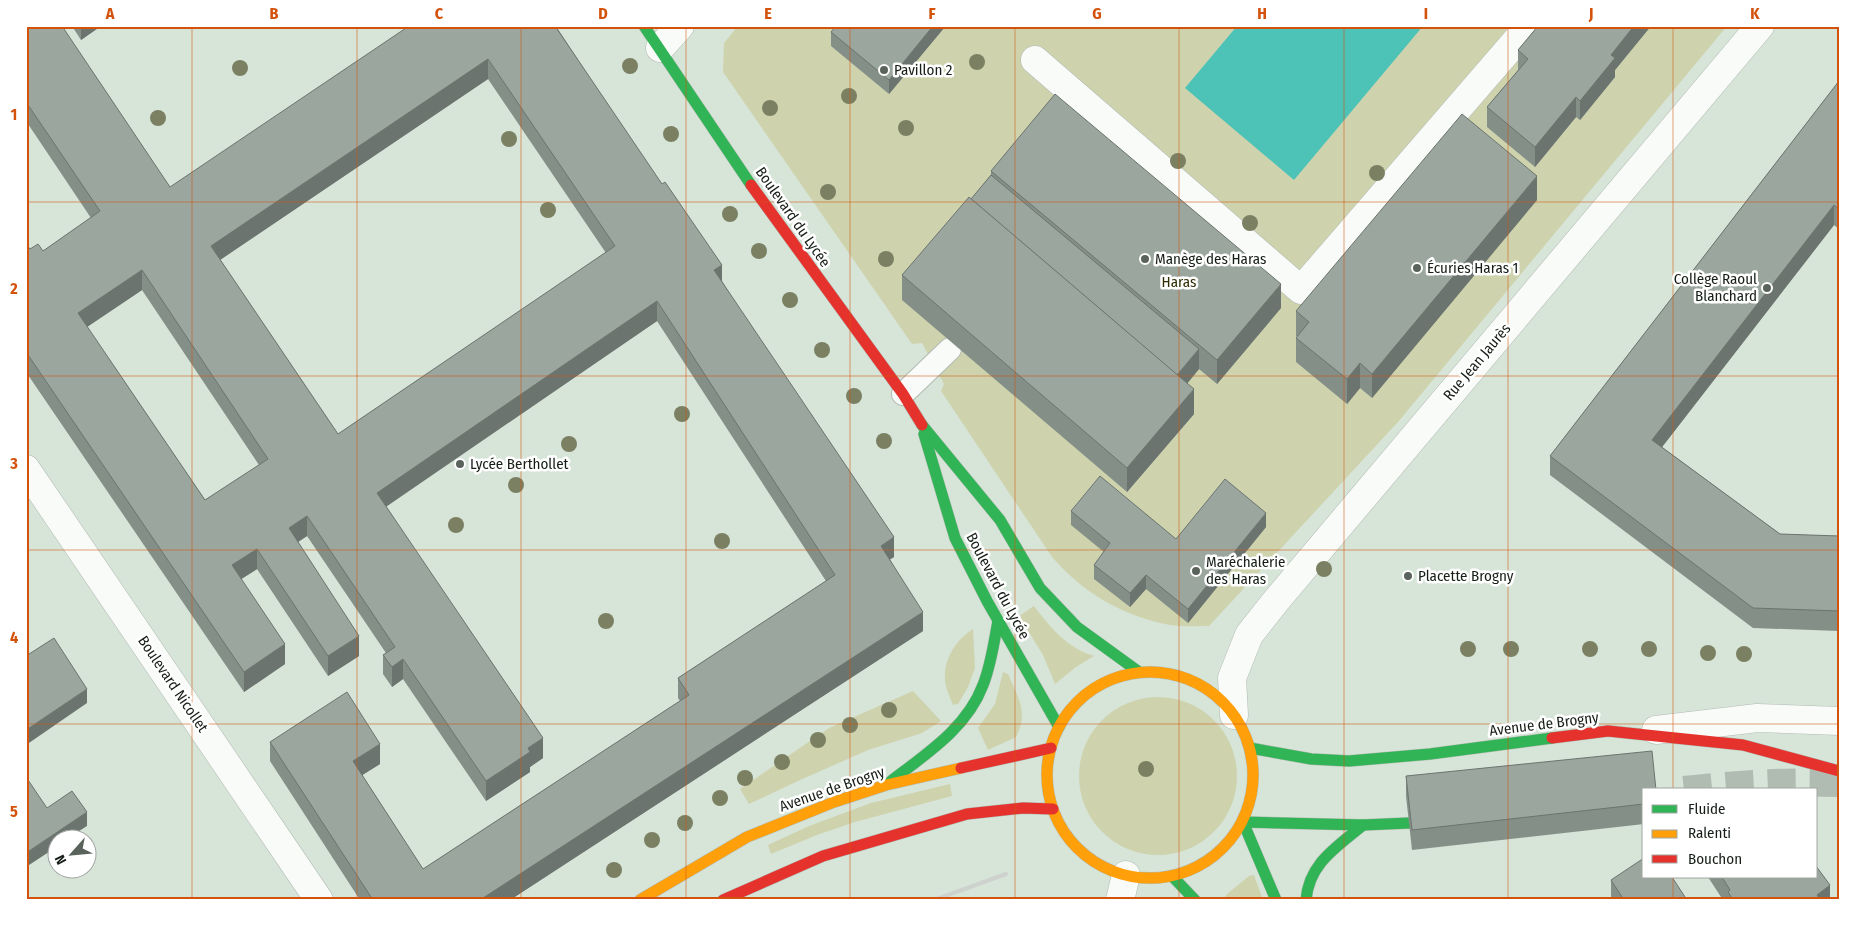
<svg xmlns="http://www.w3.org/2000/svg" width="1865" height="926" font-family="'Fira Sans Condensed',sans-serif">
<style>
.green{fill:#ced3ae}
.water{fill:#4dc2b7}
.lines{fill:none;stroke-linecap:round;stroke-linejoin:round}
.secondary-tunnel{stroke:#b0bcb1;stroke-width:28;stroke-dasharray:28 14;stroke-linecap:butt}
.lane-casing{stroke:#b2bbb3;stroke-width:24}
.street-casing{stroke:#b2bbb3;stroke-width:29}
.fast-casing{stroke:#b2bbb3;stroke-width:12}
.slow-casing{stroke:#b2bbb3;stroke-width:12}
.jam-casing{stroke:#b2bbb3;stroke-width:12}
.lane{stroke:#f9fbf9;stroke-width:22}
.street{stroke:#f9fbf9;stroke-width:28}
.fast{stroke:#30b455;stroke-width:11}
.slow{stroke:#ff9f0a;stroke-width:11}
.jam{stroke:#e5322d;stroke-width:11}
.rail{stroke:#ced2cf;stroke-width:4}
.tree{fill:#7b8063}
.wall{fill:#848f88;fill-rule:evenodd}
.shaded-wall{fill:#6c746f}
.building{fill:#9aa69e;stroke:#6c746f;fill-rule:evenodd}
.grid{fill:none;stroke:#d3530d;stroke-width:1;stroke-opacity:0.55}
.poi-dot{fill:#5a635b;stroke:#fff;stroke-width:2}
.labels{text-anchor:middle;stroke-width:5;stroke-linejoin:round;paint-order:stroke}
.poi-label{font-size:15px;fill:#161e17;stroke:#fff;text-anchor:start}
.street-label{font-size:15px;fill:#161e17;stroke:#fff}
.park-label{font-size:15px;fill:#302e04;stroke:#fff}
.neatline{fill:none;stroke:#d3530d;stroke-width:2}
.grid-label{font-size:16px;text-anchor:middle;font-weight:bold;fill:#d3530d}
</style>
<rect width="100%" height="100%" fill="#d7e4d8"/>
<g class="green">
<path d="M738 26H1727L1398 422 1209 626C1197 626 1183 627 1170 625 1123 616 1083 593 1052 557L941 391 944 384 922 343 912 344 723 72 724 43Z"/>
<path d="M1034 606C1050 627 1067 648 1094 656L1076 667 1055 684 1043 655 1019 616Z"/>
<path d="M973 629 975 668 968 687 958 704 953 705C951 699 947 692 946 686 941 663 954 641 973 629Z"/>
<path d="M1003 672 1008 674C1018 697 1029 713 1016 737L988 750 978 728 995 704Z"/>
<polygon points="913,691 941,721 922,733 868,750 798,781 749,804 740,789 829,728"/>
<circle cx="1158" cy="776" r="79"/>
<polygon points="950,784 952,796 855,822 817,835 771,854 768,845 809,826 871,803"/>
<polygon points="1254,875 1263,900 1226,900 1225,897 1227,894 1249,876"/>
</g>
<polygon class="water" points="1237,26 1423,26 1294,180 1185,88"/>
<g class="lines">
<path class="secondary-tunnel" d="M1684 790C1736 784 1787 781 1839 783"/>
<g class="lane-casing">
<polyline id="lane" points="903,394 950,349"/>
</g>
<g class="street-casing">
<g id="street">
<polyline points="660,48 680,26"/>
<polyline points="1035,60 1301,290 1529,26"/>
<polyline points="26,469 319,900"/>
<polyline points="1234,715 1232,678 1249,635 1275,602 1760,26"/>
<polyline points="1656,730 1757,718 1839,721"/>
<polyline points="1120,900 1126,875"/>
</g>
</g>
<g class="fast-casing">
<g id="fast">
<polyline points="644,26 751,185"/>
<polyline points="922,425 1000,520 1040,588 1077,627 1139,672"/>
<polyline points="924,434 955,538 987,601 1059,727"/>
<polyline points="1250,748 1311,759 1349,761 1430,754 1552,738"/>
<path d="M891 781C926 754 967 728 983 685 991 665 994 642 998 621"/>
<polyline points="1172,876 1195,900"/>
<polyline points="1276,900 1243,822 1363,825 1409,823"/>
<path d="M1306 900C1309 863 1337 847 1363 825"/>
</g>
</g>
<g class="slow-casing">
<g id="slow">
<circle cx="1150" cy="775" r="103"/>
<polyline points="640,900 747,837 834,802 886,785 961,768"/>
</g>
</g>
<g class="jam-casing">
<g id="jam">
<polyline points="751,185 903,394 922,425"/>
<polyline points="1552,738 1608,731 1743,745 1839,771"/>
<polyline points="961,768 1051,748"/>
<polyline points="723,900 823,856 967,814 1023,808 1053,809"/>
</g>
</g>
<use href="#lane" class="lane"/>
<use href="#street" class="street"/>
<use href="#fast" class="fast"/>
<use href="#slow" class="slow"/>
<use href="#jam" class="jam"/>
<polyline class="rail" points="934,900 1006,874"/>
</g>
<g class="tree">
<circle cx="977" cy="62" r="8"/>
<circle cx="630" cy="66" r="8"/>
<circle cx="240" cy="68" r="8"/>
<circle cx="849" cy="96" r="8"/>
<circle cx="770" cy="108" r="8"/>
<circle cx="158" cy="118" r="8"/>
<circle cx="906" cy="128" r="8"/>
<circle cx="671" cy="134" r="8"/>
<circle cx="509" cy="139" r="8"/>
<circle cx="1178" cy="161" r="8"/>
<circle cx="1377" cy="173" r="8"/>
<circle cx="828" cy="192" r="8"/>
<circle cx="548" cy="210" r="8"/>
<circle cx="730" cy="214" r="8"/>
<circle cx="1250" cy="223" r="8"/>
<circle cx="759" cy="251" r="8"/>
<circle cx="886" cy="259" r="8"/>
<circle cx="790" cy="300" r="8"/>
<circle cx="822" cy="350" r="8"/>
<circle cx="854" cy="396" r="8"/>
<circle cx="682" cy="414" r="8"/>
<circle cx="884" cy="441" r="8"/>
<circle cx="569" cy="444" r="8"/>
<circle cx="516" cy="485" r="8"/>
<circle cx="456" cy="525" r="8"/>
<circle cx="722" cy="541" r="8"/>
<circle cx="1324" cy="569" r="8"/>
<circle cx="606" cy="621" r="8"/>
<circle cx="1468" cy="649" r="8"/>
<circle cx="1511" cy="649" r="8"/>
<circle cx="1590" cy="649" r="8"/>
<circle cx="1649" cy="649" r="8"/>
<circle cx="1708" cy="653" r="8"/>
<circle cx="1744" cy="654" r="8"/>
<circle cx="889" cy="710" r="8"/>
<circle cx="850" cy="725" r="8"/>
<circle cx="818" cy="740" r="8"/>
<circle cx="782" cy="762" r="8"/>
<circle cx="1146" cy="769" r="8"/>
<circle cx="745" cy="778" r="8"/>
<circle cx="720" cy="798" r="8"/>
<circle cx="685" cy="823" r="8"/>
<circle cx="652" cy="840" r="8"/>
<circle cx="614" cy="870" r="8"/>
</g>
<g class="wall">
<path d="M26 26 170 187 556 26 722 281 894 557 890 559 923 631 510 900H360L270 761V742L380 764 362 775 423 869 680 701 678 698V678L826 581 657 321 386 506 543 758 530 767V772L486 801 403 679 392 687 383 674V655L386 653 307 536 298 542 359 656 328 676 257 569 241 579 285 664 244 692 26 372V244L30 249 43 251 91 218 26 121ZM488 79 606 253 338 434 220 260ZM142 290 259 465 205 500 87 327Z"/>
<polygon points="72,26 101,26 81,40"/>
<polygon points="944,26 944,28 889,94 831,46 831,32"/>
<polygon points="1538,26 1651,26 1615,70 1615,77 1580,120 1576,117 1535,167 1487,127 1487,107 1518,70 1518,50"/>
<polygon points="1839,81 1839,229 1834,225 1662,447 1780,534 1839,536 1839,631 1753,628 1550,475 1550,456"/>
<polygon points="991,171 1281,308 1217,384 1199,369 1187,384 1194,414 1127,492 902,300 902,275 971,199 991,175"/>
<polygon points="1537,200 1372,398 1360,388 1347,404 1296,362 1296,338 1297,336 1296,336 1296,311"/>
<polygon points="1071,511 1176,539 1266,527 1188,623 1146,589 1130,607 1094,579 1094,565 1104,552 1071,525"/>
<polygon points="1406,776 1644,790 1644,824 1412,850 1406,796"/>
<polygon points="1708,877 1816,877 1830,900 1723,900"/>
<polygon points="1611,880 1687,900 1611,900"/>
</g>
<g class="shaded-wall">
<polygon points="81,26 101,26 81,40"/>
<polygon points="933,26 944,26 944,28 889,94 889,80"/>
<polygon points="1634,26 1651,26 1615,70 1615,77 1580,120 1580,101 1611,55"/>
<polygon points="488,59 488,79 211,266 211,246"/>
<polygon points="1576,97 1576,117 1535,167 1535,147"/>
<polygon points="1537,176 1537,200 1372,398 1372,374"/>
<polygon points="1834,205 1834,225 1652,460 1652,440"/>
<polygon points="722,265 722,285 714,270"/>
<polygon points="142,270 142,290 78,333 78,313"/>
<polygon points="1281,284 1281,308 1217,384 1217,360"/>
<polygon points="657,301 657,321 377,513 377,493"/>
<polygon points="1199,349 1199,369 1175,398 1175,378"/>
<polygon points="1360,363 1360,388 1347,404 1347,379"/>
<polygon points="1194,389 1194,414 1127,492 1127,468"/>
<polygon points="1266,513 1266,527 1188,623 1188,609"/>
<polygon points="307,516 307,536 289,548 289,528"/>
<polygon points="894,537 894,557 881,565 881,546"/>
<polygon points="257,549 257,569 232,585 232,565"/>
<polygon points="1146,575 1146,589 1130,607 1130,593"/>
<polygon points="923,612 923,631 510,900 480,900"/>
<polygon points="359,636 359,656 328,676 328,656"/>
<polygon points="285,644 285,664 244,692 244,672"/>
<polygon points="403,659 403,679 392,687 392,667"/>
<polygon points="87,689 87,703 26,745 26,730"/>
<polygon points="543,738 543,758 530,767 530,772 486,801 486,781 528,748"/>
<polygon points="380,744 380,764 353,781 353,761"/>
<polygon points="87,812 87,826 68,838 58,838 58,846 26,867 26,853"/>
<polygon points="1830,885 1830,900 1817,900 1817,895"/>
</g>
<g class="building">
<path d="M26 26H62L170 187 409 26H555L662 184 665 182 722 265 714 270 894 537 881 546 923 612 480 900H373L270 742 347 692 380 744 353 761 423 869 689 695 678 678 835 575 657 301 377 493 543 738 528 748 530 752 486 781 403 659 392 667 383 655 395 647 307 516 289 528 359 636 328 656 257 549 232 565 285 644 244 672 26 352V244L30 249 38 244 43 251 100 211 26 102ZM488 59 615 246 338 434 211 246ZM142 270 268 459 205 500 78 313Z"/>
<polygon points="836,26 933,26 889,80 831,32"/>
<polygon points="1538,26 1634,26 1611,55 1615,58 1580,101 1576,97 1535,147 1487,107 1528,59 1518,50"/>
<polygon points="1839,81 1839,209 1834,205 1652,440 1780,534 1839,536 1839,611 1753,608 1550,456"/>
<polygon points="1055,94 1281,284 1217,360 991,171"/>
<polygon points="1462,114 1537,176 1372,374 1360,363 1347,379 1296,338 1309,322 1296,311"/>
<polygon points="991,175 1199,349 1177,375 971,199"/>
<polygon points="969,197 1194,389 1127,468 902,275"/>
<polygon points="1100,476 1176,539 1225,479 1266,513 1188,609 1146,575 1130,593 1094,565 1110,543 1071,511"/>
<polygon points="54,638 87,689 26,730 26,656"/>
<polygon points="1652,751 1656,790 1644,790 1644,804 1412,830 1406,776"/>
<polygon points="26,777 47,808 72,791 87,812 26,853"/>
<polygon points="1644,858 1644,877 1672,877 1687,900 1617,900 1622,897 1611,880"/>
<polygon points="1816,866 1830,885 1817,895 1820,900 1733,900 1728,892 1730,890 1722,877 1816,877"/>
</g>
<path class="grid" d="M192 26V900M357 26V900M521 26V900M686 26V900M850 26V900M1015 26V900M1179 26V900M1344 26V900M1508 26V900M1673 26V790M26 202H1839M26 376H1839M26 550H1839M26 724H1839M1673 877V900"/>
<g class="poi-dot">
<circle cx="884" cy="70" r="5"/>
<circle cx="1145" cy="259" r="5"/>
<circle cx="1417" cy="268" r="5"/>
<circle cx="1767" cy="288" r="5"/>
<circle cx="460" cy="464" r="5"/>
<circle cx="1196" cy="571" r="5"/>
<circle cx="1408" cy="576" r="5"/>
</g>
<g class="labels">
<g class="poi-label">
<text x="894" y="75">Pavillon 2</text>
<text x="1155" y="264">Manège des Haras</text>
<text x="1427" y="273">Écuries Haras 1</text>
<text x="1757" y="284" text-anchor="end">Collège Raoul<tspan x="1757" dy="17">Blanchard</tspan></text>
<text x="470" y="469">Lycée Berthollet</text>
<text x="1206" y="567">Maréchalerie<tspan x="1206" dy="17">des Haras</tspan></text>
<text x="1418" y="581">Placette Brogny</text>
</g>
<g class="street-label">
<text transform="translate(793 217) rotate(55)" y="5">Boulevard du Lycée</text>
<text transform="translate(1477 362) rotate(-50)" y="5">Rue Jean Jaurès</text>
<text transform="translate(998 586) rotate(62)" y="5">Boulevard du Lycée</text>
<text transform="translate(173 684) rotate(56)" y="5">Boulevard Nicollet</text>
<text transform="translate(1544 724) rotate(-7)" y="5">Avenue de Brogny</text>
<text transform="translate(832 789) rotate(-19)" y="5">Avenue de Brogny</text>
</g>
<g class="park-label">
<text x="1179" y="287">Haras</text>
</g>
</g>
<rect width="1865" height="926" fill="none" stroke="#ffffff" stroke-width="55"/>
<rect x="1642" y="788" width="175" height="90" fill="#ffffff" stroke="#a2a5a2"/>
<rect x="1652" y="805" width="25" height="8" fill="#30b455" stroke="#a2a5a2"/>
<text x="1688" y="814" font-size="15" fill="#161e17">Fluide</text>
<rect x="1652" y="830" width="25" height="8" fill="#ff9f0a" stroke="#a2a5a2"/>
<text x="1688" y="838" font-size="15" fill="#161e17">Ralenti</text>
<rect x="1652" y="855" width="25" height="8" fill="#e5322d" stroke="#a2a5a2"/>
<text x="1688" y="864" font-size="15" fill="#161e17">Bouchon</text>
<g transform="translate(72 854) rotate(243)"><circle r="24" fill="#ffffff" stroke="#a2a5a2"/>
<path d="M0-4L9 19L0 12L-9 19Z" fill="#5a635b"/>
<text y="-8" font-size="14" font-weight="bold" text-anchor="middle" fill="#161e17">N</text>
</g>
<rect x="28" y="28" width="1810" height="870" class="neatline"/>
<g class="grid-label">
<text x="110" y="19">A</text>
<text x="274" y="19">B</text>
<text x="439" y="19">C</text>
<text x="603" y="19">D</text>
<text x="768" y="19">E</text>
<text x="932" y="19">F</text>
<text x="1097" y="19">G</text>
<text x="1262" y="19">H</text>
<text x="1426" y="19">I</text>
<text x="1591" y="19">J</text>
<text x="1755" y="19">K</text>
<text x="14" y="120">1</text>
<text x="14" y="294">2</text>
<text x="14" y="469">3</text>
<text x="14" y="643">4</text>
<text x="14" y="817">5</text>
</g>
</svg>
